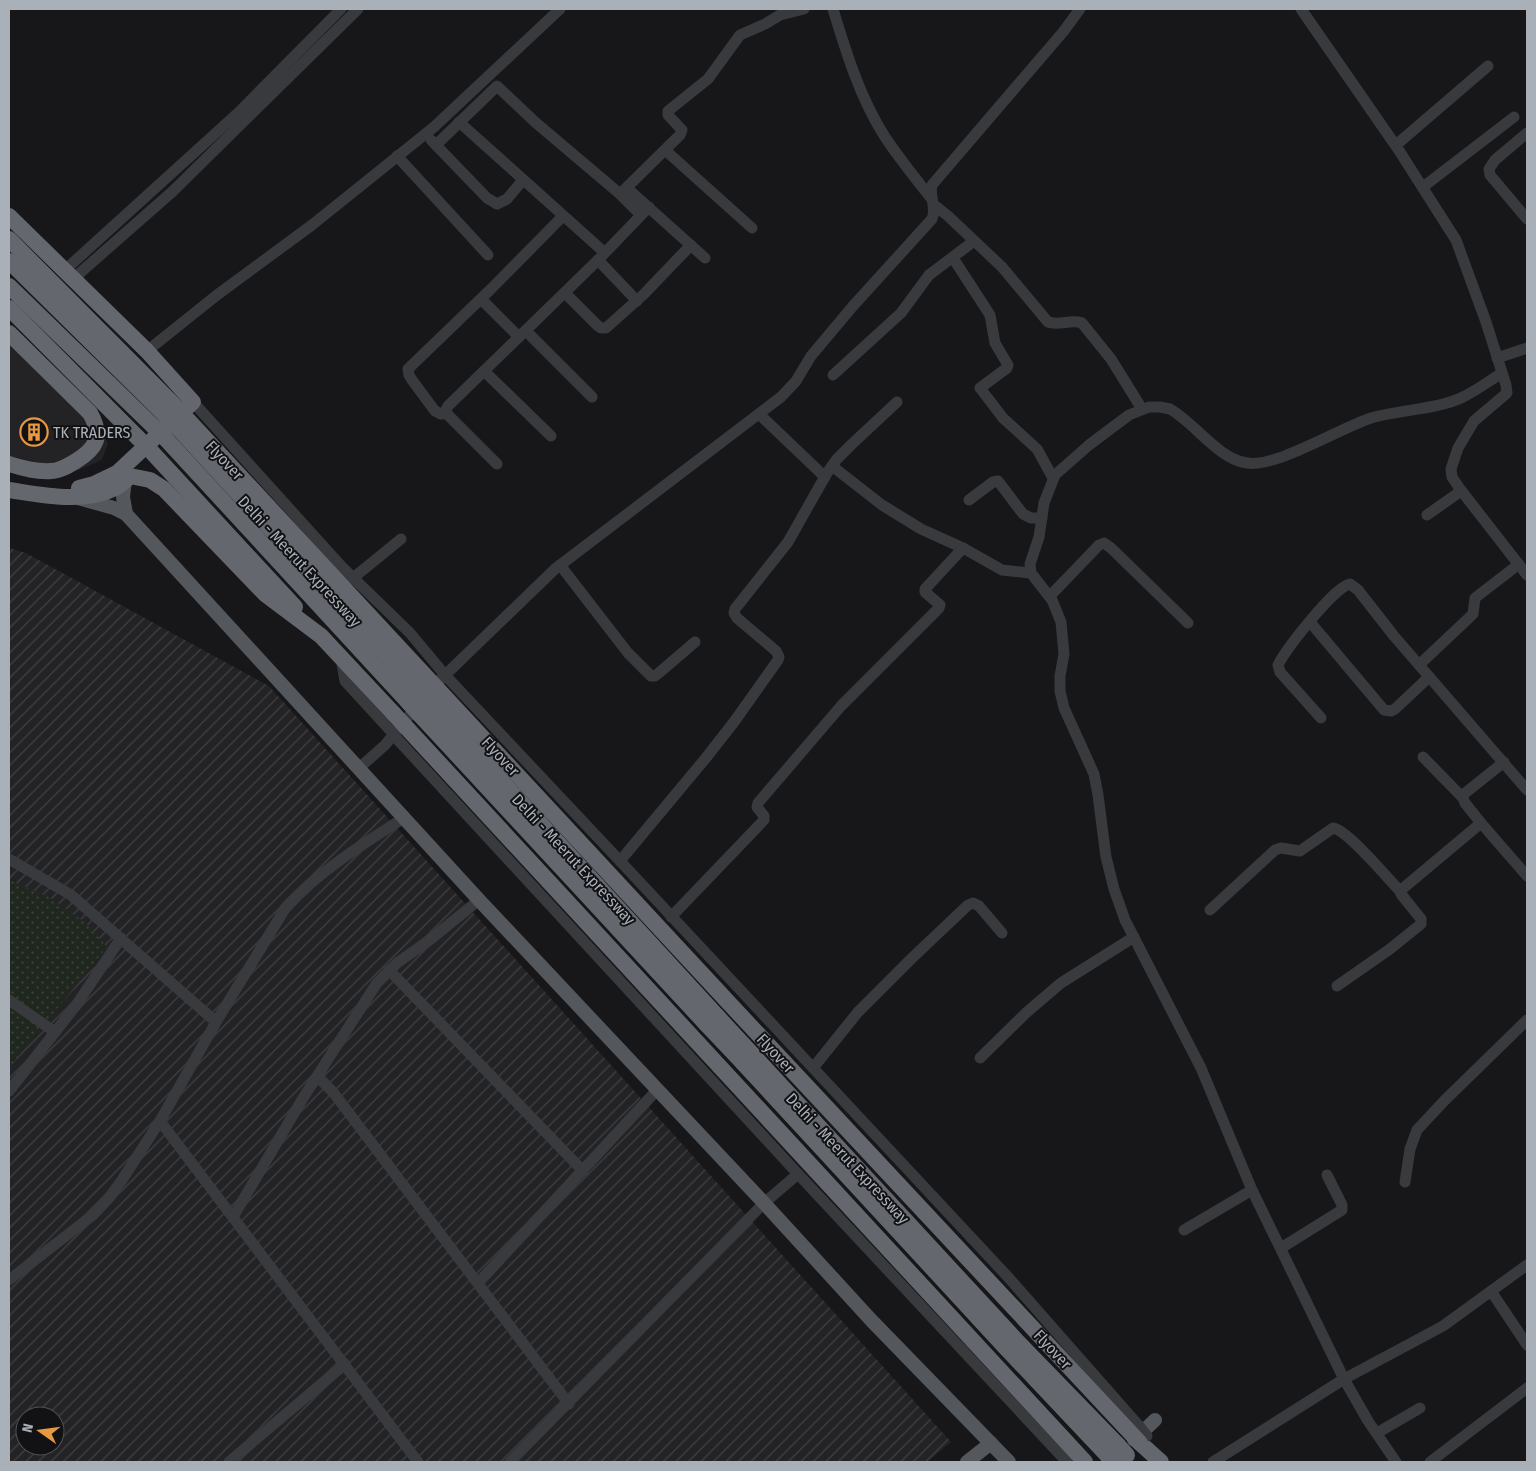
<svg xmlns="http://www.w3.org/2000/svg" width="1536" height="1471" font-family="'Fira Sans Condensed',sans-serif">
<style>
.built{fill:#232326}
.industrial{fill:url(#industrial-furrows);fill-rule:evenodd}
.grass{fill:url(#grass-dots)}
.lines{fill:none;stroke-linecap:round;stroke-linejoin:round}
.minor{stroke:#383a3e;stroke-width:11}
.major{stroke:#54575c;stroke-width:14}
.highway{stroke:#64686e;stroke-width:16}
.minor-bridge{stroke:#383a3e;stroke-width:11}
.highway-bridge{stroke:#64686e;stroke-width:16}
.labels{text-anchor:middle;stroke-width:4;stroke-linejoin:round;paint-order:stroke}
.poi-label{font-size:16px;fill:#aab0b8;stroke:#121214;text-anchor:start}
.street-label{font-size:16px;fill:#aab0b8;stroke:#121214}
</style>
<defs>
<pattern id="industrial-furrows" width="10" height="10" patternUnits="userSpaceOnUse" patternTransform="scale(1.25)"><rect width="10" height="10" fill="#232326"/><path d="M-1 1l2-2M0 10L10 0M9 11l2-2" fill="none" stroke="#404043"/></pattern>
<pattern id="grass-dots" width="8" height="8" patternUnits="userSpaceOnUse" patternTransform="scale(1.25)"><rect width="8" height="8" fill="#1f271f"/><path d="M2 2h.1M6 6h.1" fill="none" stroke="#3d443d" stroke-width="1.8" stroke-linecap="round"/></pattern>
</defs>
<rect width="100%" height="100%" fill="#171719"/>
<polygon class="built" points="9,341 98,425 108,443 102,460 79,470 60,468 9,456"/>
<path class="industrial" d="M9 548 26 553 269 686 951 1442 927 1462H9ZM25 1416H55V1446H25Z"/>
<polygon class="grass" points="9,880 49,897 86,923 107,947 9,1068"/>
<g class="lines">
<g class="minor">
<path d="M833 9C846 52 860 98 885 137 899 158 915 178 931 198"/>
<polyline points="1301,9 1398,149 1456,240 1486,322 1506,385 1507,393 1474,421 1458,448 1451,469 1452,477 1460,489 1527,575"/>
<polyline points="459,122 604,252"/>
<polyline points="1527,133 1495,160 1489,169 1490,175 1527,219"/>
<polyline points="431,140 487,198 497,204 507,199 523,180"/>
<polyline points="436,145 497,86 535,122 620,194 641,215"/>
<polyline points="1396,145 1488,66"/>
<polyline points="665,150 752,228"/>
<polyline points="397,156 488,255"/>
<polyline points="1423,187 1514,117"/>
<polyline points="627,188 705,258"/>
<polyline points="620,194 680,135 682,130 668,115 668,111 708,79 740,35 765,24 780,15 804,9"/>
<path d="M933 204 948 216 1002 267 1048 322C1059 326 1071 319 1082 323L1111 359 1142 409"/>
<polyline points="953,258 990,315 995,343 1008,365 1007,368 980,388 1003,418 1037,449 1053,478"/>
<polyline points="598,260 637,301"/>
<polyline points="65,270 239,112 341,9"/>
<polyline points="73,279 172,192 358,9"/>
<polyline points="565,293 597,325 601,328 606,328 644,294 691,245"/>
<polyline points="481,299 519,337"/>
<polyline points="526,331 592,397"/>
<polyline points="147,351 217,295 312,225 434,127 560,9"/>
<polyline points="1497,358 1527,348"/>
<polyline points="484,371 551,436"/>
<polyline points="833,375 901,313 929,275 974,241"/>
<polyline points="193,402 342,567 410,633 445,675 620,861 1008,1277 1139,1426"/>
<polyline points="447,413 441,414 435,411 412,380 409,375 408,369 491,289 563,216"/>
<polyline points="759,414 825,477"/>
<polyline points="497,464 448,415 446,410 448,406 598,260 649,207"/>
<polyline points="832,466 882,505 921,529 963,548 1002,570 1031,573"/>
<polyline points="969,500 993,482 998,481 1023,514 1031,518 1042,518"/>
<polyline points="1427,515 1461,491"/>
<polyline points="560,565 628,653 651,676 655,676 660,672 695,642"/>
<polyline points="353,578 401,539"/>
<polyline points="1050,596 1099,545 1104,543 1111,548 1188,623"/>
<polyline points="1310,622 1384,710 1391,711 1395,709 1429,677"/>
<polyline points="341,658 345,681 389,729"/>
<polyline points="1419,665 1473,614 1475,598 1519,564"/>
<path d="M440 680 555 569 781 397 796 381 811 356 853 306 932 219C937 208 929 197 932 185L1063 32 1080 9"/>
<path d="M1321 718 1280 672 1278 665C1286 649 1335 586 1350 584L1358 590 1394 636 1527 790"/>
<polyline points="398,740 798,1174 1067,1462"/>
<polyline points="1423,757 1463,798 1465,803 1481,823 1527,876"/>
<polyline points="358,769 385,745 418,705"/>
<polyline points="1463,798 1464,794 1504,762"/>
<polyline points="9,859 71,895 216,1022"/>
<polyline points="620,861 705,759 734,722 778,660 779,657 776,651 737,618 734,613 735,609 788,542 827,473 837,459 852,444 897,402"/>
<path d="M1210 910 1275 850 1281 848 1300 851 1333 828C1348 830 1388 879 1401 892"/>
<polyline points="671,917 764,820 764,816 757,807 758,803 841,706 939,608 940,605 925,592 925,589 963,548"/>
<polyline points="389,970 583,1171"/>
<polyline points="1337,986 1390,949 1421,924 1421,919 1401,894 1401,890 1481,823"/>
<polyline points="9,1000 55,1032"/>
<polyline points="980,1058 1027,1012 1061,983 1134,937"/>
<polyline points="813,1068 858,1012 911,959 968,905 973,903 979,906 1002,933"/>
<polyline points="318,1077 333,1092 569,1404"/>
<polyline points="9,1091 77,1004 121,938"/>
<polyline points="160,1121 418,1462"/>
<polyline points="1405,1182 1410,1149 1417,1130 1444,1101 1527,1020"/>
<polyline points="233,1217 303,1098 377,983 397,963 431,939 479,900"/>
<polyline points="1184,1230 1252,1190"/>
<polyline points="1281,1248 1342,1210 1342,1205 1327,1175"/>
<path d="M9 1280 93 1215 109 1198 122 1180 160 1121 216 1022 286 907C319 871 363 844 404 818"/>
<polyline points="478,1283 657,1090"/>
<polyline points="1491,1291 1527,1345"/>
<polyline points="1377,1433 1420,1408"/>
<polyline points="229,1462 345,1364"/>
<polyline points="510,1462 764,1203 798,1174"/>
<polyline points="1213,1462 1344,1379 1443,1326 1527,1265"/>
<path d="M1396 1462 1368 1421 1344 1379 1252 1190 1201 1068 1125 920 1114 889 1106 857 1098 795 1094 774 1064 708 1060 691V676L1064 654 1061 622 1052 600 1031 573 1030 564 1039 537 1044 503 1055 475 1089 445 1129 415 1149 407H1160L1170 409C1195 423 1218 459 1247 463 1276 468 1340 428 1371 418 1399 410 1439 409 1463 397 1477 390 1489 381 1502 373"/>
<polyline points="1430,1462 1527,1388"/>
</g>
<g class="major">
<polyline points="125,480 123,497 126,514"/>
<polyline points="78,498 114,508 126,514 479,900 764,1203 871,1320 1009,1462"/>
<polyline points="1134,1440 1155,1420"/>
<polyline points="967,1462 991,1443"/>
</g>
<g class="highway">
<polyline points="9,216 147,351 193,402 117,473 94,484 79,488"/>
<polyline points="9,261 165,415"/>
<polyline points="9,286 155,428"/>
<path d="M9 333 90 413C103 436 97 448 76 461 69 465 60 471 51 471 36 472 23 468 9 464"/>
<polyline points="177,427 420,692"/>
<polyline points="165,438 410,704"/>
<polyline points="149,449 295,607"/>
<path d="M9 490C43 495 83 504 115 488 121 485 126 480 130 476L150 480 164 489 265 594 321 636 393 713"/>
<polyline points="430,703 717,1016"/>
<polyline points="420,715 707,1025"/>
<polyline points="752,1054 1016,1340 1118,1445"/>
<polyline points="743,1063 1005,1347 1107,1455"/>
<polyline points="1140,1443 1161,1462"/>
</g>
<g class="minor-bridge">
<polyline points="389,729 398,740"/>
<polyline points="1139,1426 1147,1436"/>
</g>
<g class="highway-bridge">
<polyline points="9,239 175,406 729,1003 1140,1443"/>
<polyline points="9,308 149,449"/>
<polyline points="165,415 177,427"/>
<polyline points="155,428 165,438"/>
<polyline points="420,692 430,703"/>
<polyline points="410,704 420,715"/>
<polyline points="393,713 1085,1462"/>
<polyline points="717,1016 752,1054"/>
<polyline points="707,1025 743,1063"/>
<polyline points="1118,1445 1127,1455"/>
<polyline points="1107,1455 1114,1462"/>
</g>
</g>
<defs>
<g id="building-ring" transform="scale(1.4375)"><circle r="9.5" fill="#121214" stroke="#e89840" stroke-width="1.5"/><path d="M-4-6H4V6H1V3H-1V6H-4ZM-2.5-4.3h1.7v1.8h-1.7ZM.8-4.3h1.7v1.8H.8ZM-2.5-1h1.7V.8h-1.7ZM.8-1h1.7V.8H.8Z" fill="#e89840"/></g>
</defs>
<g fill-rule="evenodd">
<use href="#building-ring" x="34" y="432"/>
</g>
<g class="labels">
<g class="poi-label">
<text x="53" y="438">TK TRADERS</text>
</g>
<g class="street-label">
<text transform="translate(225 460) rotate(47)" y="6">Flyover</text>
<text transform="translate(300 561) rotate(47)" y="6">Delhi - Meerut Expressway</text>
<text transform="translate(501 756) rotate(47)" y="6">Flyover</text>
<text transform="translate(574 859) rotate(47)" y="6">Delhi - Meerut Expressway</text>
<text transform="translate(776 1053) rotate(47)" y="6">Flyover</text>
<text transform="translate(848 1158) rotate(47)" y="6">Delhi - Meerut Expressway</text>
<text transform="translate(1053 1349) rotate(47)" y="6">Flyover</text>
</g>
</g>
<rect width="1536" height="1471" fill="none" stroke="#aab0b8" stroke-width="20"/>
<g transform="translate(40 1431) rotate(284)"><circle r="24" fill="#121214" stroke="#4f5156"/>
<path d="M0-4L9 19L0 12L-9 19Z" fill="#e89840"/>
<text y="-8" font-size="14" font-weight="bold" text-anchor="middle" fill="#aab0b8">N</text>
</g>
</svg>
